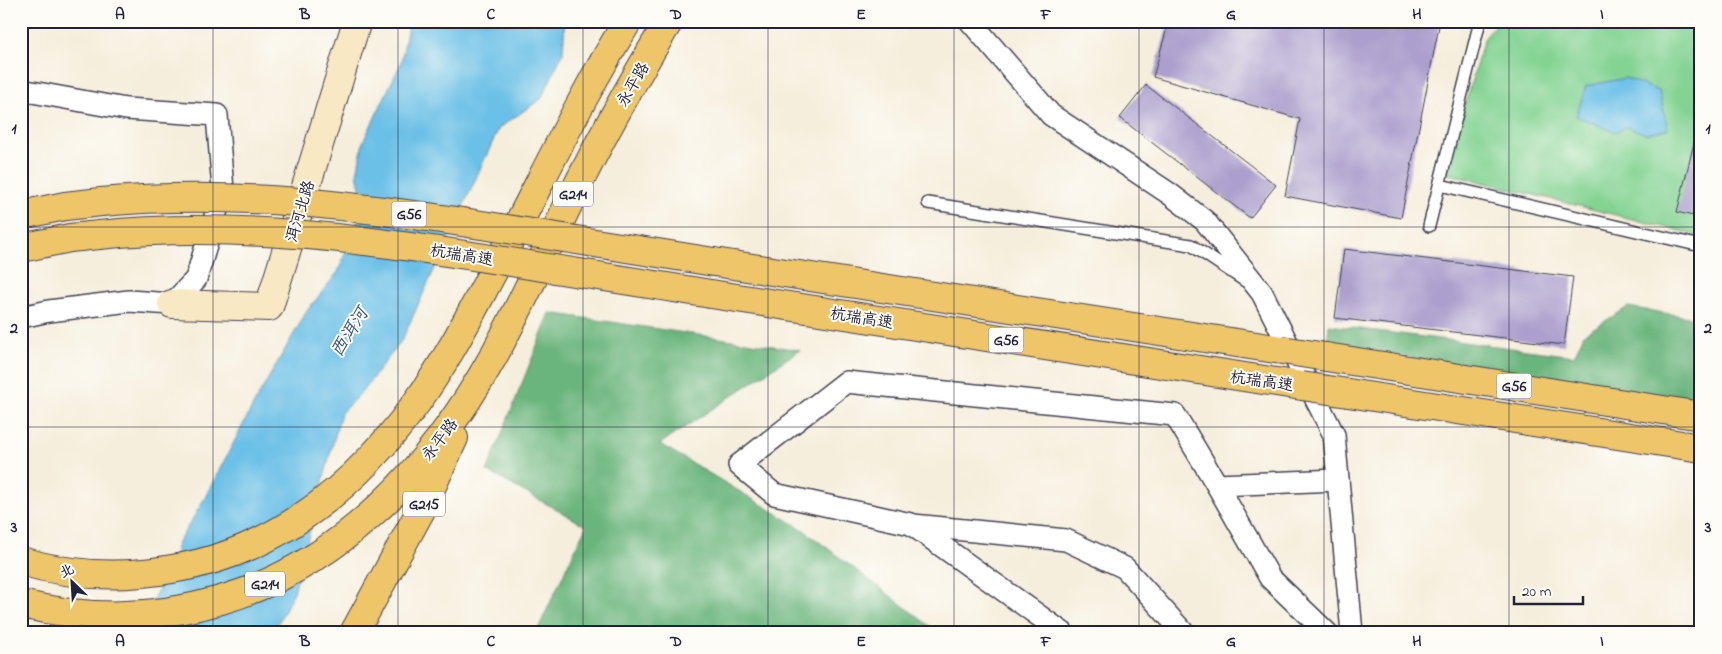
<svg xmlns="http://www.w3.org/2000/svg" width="1722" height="654" font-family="'Indie Flower','LXGW WenKai TC',sans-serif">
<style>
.green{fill:#83d393;stroke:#527a67}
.forest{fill:#6ab57d;stroke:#466c5c}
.water{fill:#6bc0e7;stroke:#467191}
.building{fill:#ac9fcd}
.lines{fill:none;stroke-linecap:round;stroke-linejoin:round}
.lane-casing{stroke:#424153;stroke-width:14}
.street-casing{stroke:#424153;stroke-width:24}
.secondary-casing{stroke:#424153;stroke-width:30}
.highway-casing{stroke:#424153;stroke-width:30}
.lane{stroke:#fff;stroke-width:11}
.street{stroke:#fff;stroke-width:21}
.secondary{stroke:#f8e8c3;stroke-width:28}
.highway{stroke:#eec569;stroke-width:28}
.highway-bridge-casing{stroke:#424153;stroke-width:30;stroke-linecap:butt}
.highway-bridge{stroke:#eec569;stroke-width:28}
.grid{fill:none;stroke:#22223b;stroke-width:1;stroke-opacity:0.55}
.labels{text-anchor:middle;stroke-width:4;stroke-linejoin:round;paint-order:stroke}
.shield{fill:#fdfcf7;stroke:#646373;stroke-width:1}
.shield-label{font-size:15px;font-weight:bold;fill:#22223b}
.street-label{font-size:16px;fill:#22223b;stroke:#fdfcf7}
.water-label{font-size:18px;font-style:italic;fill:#3c5977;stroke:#fdfcf7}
.neatline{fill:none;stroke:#22223b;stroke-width:2}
.grid-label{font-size:16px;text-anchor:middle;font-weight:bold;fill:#22223b}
</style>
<rect width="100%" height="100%" fill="#fdfcf7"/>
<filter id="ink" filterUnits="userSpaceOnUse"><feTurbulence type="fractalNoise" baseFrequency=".02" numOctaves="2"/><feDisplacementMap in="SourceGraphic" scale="10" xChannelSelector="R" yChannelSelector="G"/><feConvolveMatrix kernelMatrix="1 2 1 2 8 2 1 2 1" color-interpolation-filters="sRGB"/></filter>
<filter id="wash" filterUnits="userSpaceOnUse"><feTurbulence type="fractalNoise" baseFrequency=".0096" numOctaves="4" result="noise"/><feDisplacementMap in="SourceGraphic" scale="20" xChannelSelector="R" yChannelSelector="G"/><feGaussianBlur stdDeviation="1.12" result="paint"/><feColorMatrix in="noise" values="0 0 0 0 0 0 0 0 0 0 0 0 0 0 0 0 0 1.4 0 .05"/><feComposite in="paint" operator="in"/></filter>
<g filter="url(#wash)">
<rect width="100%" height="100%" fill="#f5eedc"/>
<polygon class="green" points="1499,21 1686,21 1701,23 1701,236 1445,173 1484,39"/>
<g class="forest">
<polygon points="1628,307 1701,319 1701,408 1327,343 1329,325 1574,356 1584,334"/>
<polygon points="550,313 800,350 660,444 801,528 939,633 536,633 586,526 487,471"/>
</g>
<g class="water">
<polygon points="409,21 565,21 563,53 541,99 499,128 402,340 361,393 341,413 294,592 273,633 122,633 139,621 174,564 176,546 201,505 256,400 307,311 338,272 364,204 357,174 363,142 401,63"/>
<polygon points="1626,78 1659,91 1668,129 1646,134 1627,127 1615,132 1576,116 1586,86"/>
</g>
<g id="blocks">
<g class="building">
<polygon points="1169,21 1440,21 1401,218 1285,196 1300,119 1153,77"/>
<polygon points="1146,85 1276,185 1250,218 1120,118"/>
<polygon points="1694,143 1701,144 1701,218 1677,212"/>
<polygon points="1344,249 1573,277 1564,345 1335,318"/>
</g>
</g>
</g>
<g filter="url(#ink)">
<use href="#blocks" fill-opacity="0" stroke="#424153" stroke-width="1"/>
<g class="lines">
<g class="lane-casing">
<g id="lane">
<polyline points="1440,185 1701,246"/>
<polyline points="928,203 1191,245 1245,281"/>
<polyline points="1429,226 1480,21"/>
</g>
</g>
<g class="street-casing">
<g id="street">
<polyline points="970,21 1051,115 1170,194 1205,221 1262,293 1334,435 1352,633"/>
<polyline points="21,90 126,109 217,115 223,190 196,279 172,304 129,301 49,311 21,317"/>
<polyline points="1217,485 1270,578 1327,633"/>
<polyline points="913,525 1066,540 1125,568 1184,633"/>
<polyline points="1063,633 911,524 774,494 739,465 846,382 1175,415 1217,485 1338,480"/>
</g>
</g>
<g class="secondary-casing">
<polyline id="secondary" points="172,304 269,307 357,21"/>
</g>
<g class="highway-casing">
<g id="highway">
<polyline points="21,215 65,206 101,202"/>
<polyline points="21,248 70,238 99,235"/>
<polyline points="714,262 1282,350"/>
<polyline points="711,294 1302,386"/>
<polyline points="1326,357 1701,416"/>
<polyline points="1348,393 1701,448"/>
<path d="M21 561C70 576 122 578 172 569 277 552 357 485 417 402 447 361 470 315 494 270 539 187 578 101 628 21"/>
<path d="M21 604C87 620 156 619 221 600 344 564 432 466 493 357 520 308 543 257 567 207 598 143 632 82 669 21"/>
<polyline points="354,633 421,510 454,438"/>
</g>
</g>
<use href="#lane" class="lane"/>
<use href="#street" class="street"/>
<use href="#secondary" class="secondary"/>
<use href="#highway" class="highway"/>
<g class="highway-bridge-casing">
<g id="highway-bridge">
<path d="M101 202C235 189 368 207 501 228 572 239 643 251 714 262"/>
<path d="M99 235C232 221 366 239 498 260 569 271 640 282 711 294"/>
<polyline points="1282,350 1326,357"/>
<polyline points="1302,386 1348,393"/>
</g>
</g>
<use href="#highway-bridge" class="highway-bridge"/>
</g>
</g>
<path class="grid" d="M213 21V633M398 21V633M583 21V633M768 21V633M954 21V633M1139 21V633M1324 21V633M1509 21V633M21 227H1701M21 427H1701"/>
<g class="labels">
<g class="shield">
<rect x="553" y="181.5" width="40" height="25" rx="4"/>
<rect x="391.5" y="201.5" width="35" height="25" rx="4"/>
<rect x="988.5" y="327.5" width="35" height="25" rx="4"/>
<rect x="1496.5" y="373.5" width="35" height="25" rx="4"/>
<rect x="403" y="491.5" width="42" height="25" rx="4"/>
<rect x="245" y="571.5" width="40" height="25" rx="4"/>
</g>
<g class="shield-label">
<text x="573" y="199">G214</text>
<text x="409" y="219">G56</text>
<text x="1006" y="345">G56</text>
<text x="1514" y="391">G56</text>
<text x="424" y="509">G215</text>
<text x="265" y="589">G214</text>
</g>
<g class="street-label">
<text transform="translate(632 84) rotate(-60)" y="6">永平路</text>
<text transform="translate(299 211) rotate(-73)" y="6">洱河北路</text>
<text transform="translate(462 254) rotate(9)" y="6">杭瑞高速</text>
<text transform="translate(862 317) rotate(9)" y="6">杭瑞高速</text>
<text transform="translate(1262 380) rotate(8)" y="6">杭瑞高速</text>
<text transform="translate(439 439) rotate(-53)" y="6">永平路</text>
</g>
<g class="water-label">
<text transform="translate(349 332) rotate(-58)" y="6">西洱河</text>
</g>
</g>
<rect width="1722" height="654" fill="none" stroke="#fdfcf7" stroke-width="55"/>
<g transform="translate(72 582) rotate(335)" stroke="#fdfcf7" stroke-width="4" paint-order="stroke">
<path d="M0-4L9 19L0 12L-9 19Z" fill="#22223b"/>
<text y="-8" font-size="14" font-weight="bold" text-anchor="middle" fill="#22223b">北</text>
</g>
<path d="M1514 596v8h69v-8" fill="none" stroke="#22223b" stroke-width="2.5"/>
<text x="1522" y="596" font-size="15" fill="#22223b" stroke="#fdfcf7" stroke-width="4" paint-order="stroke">20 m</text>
<rect x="28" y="28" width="1666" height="598" class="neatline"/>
<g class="grid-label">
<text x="120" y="19">A</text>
<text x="305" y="19">B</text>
<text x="491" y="19">C</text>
<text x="676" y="19">D</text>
<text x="861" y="19">E</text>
<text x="1046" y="19">F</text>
<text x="1231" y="19">G</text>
<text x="1417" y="19">H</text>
<text x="1602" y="19">I</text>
<text x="14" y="133">1</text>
<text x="1708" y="133">1</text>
<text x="14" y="333">2</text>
<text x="1708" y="333">2</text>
<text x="14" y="532">3</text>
<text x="1708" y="532">3</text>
<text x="120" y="646">A</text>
<text x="305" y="646">B</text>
<text x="491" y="646">C</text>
<text x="676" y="646">D</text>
<text x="861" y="646">E</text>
<text x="1046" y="646">F</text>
<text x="1231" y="646">G</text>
<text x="1417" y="646">H</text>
<text x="1602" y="646">I</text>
</g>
</svg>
